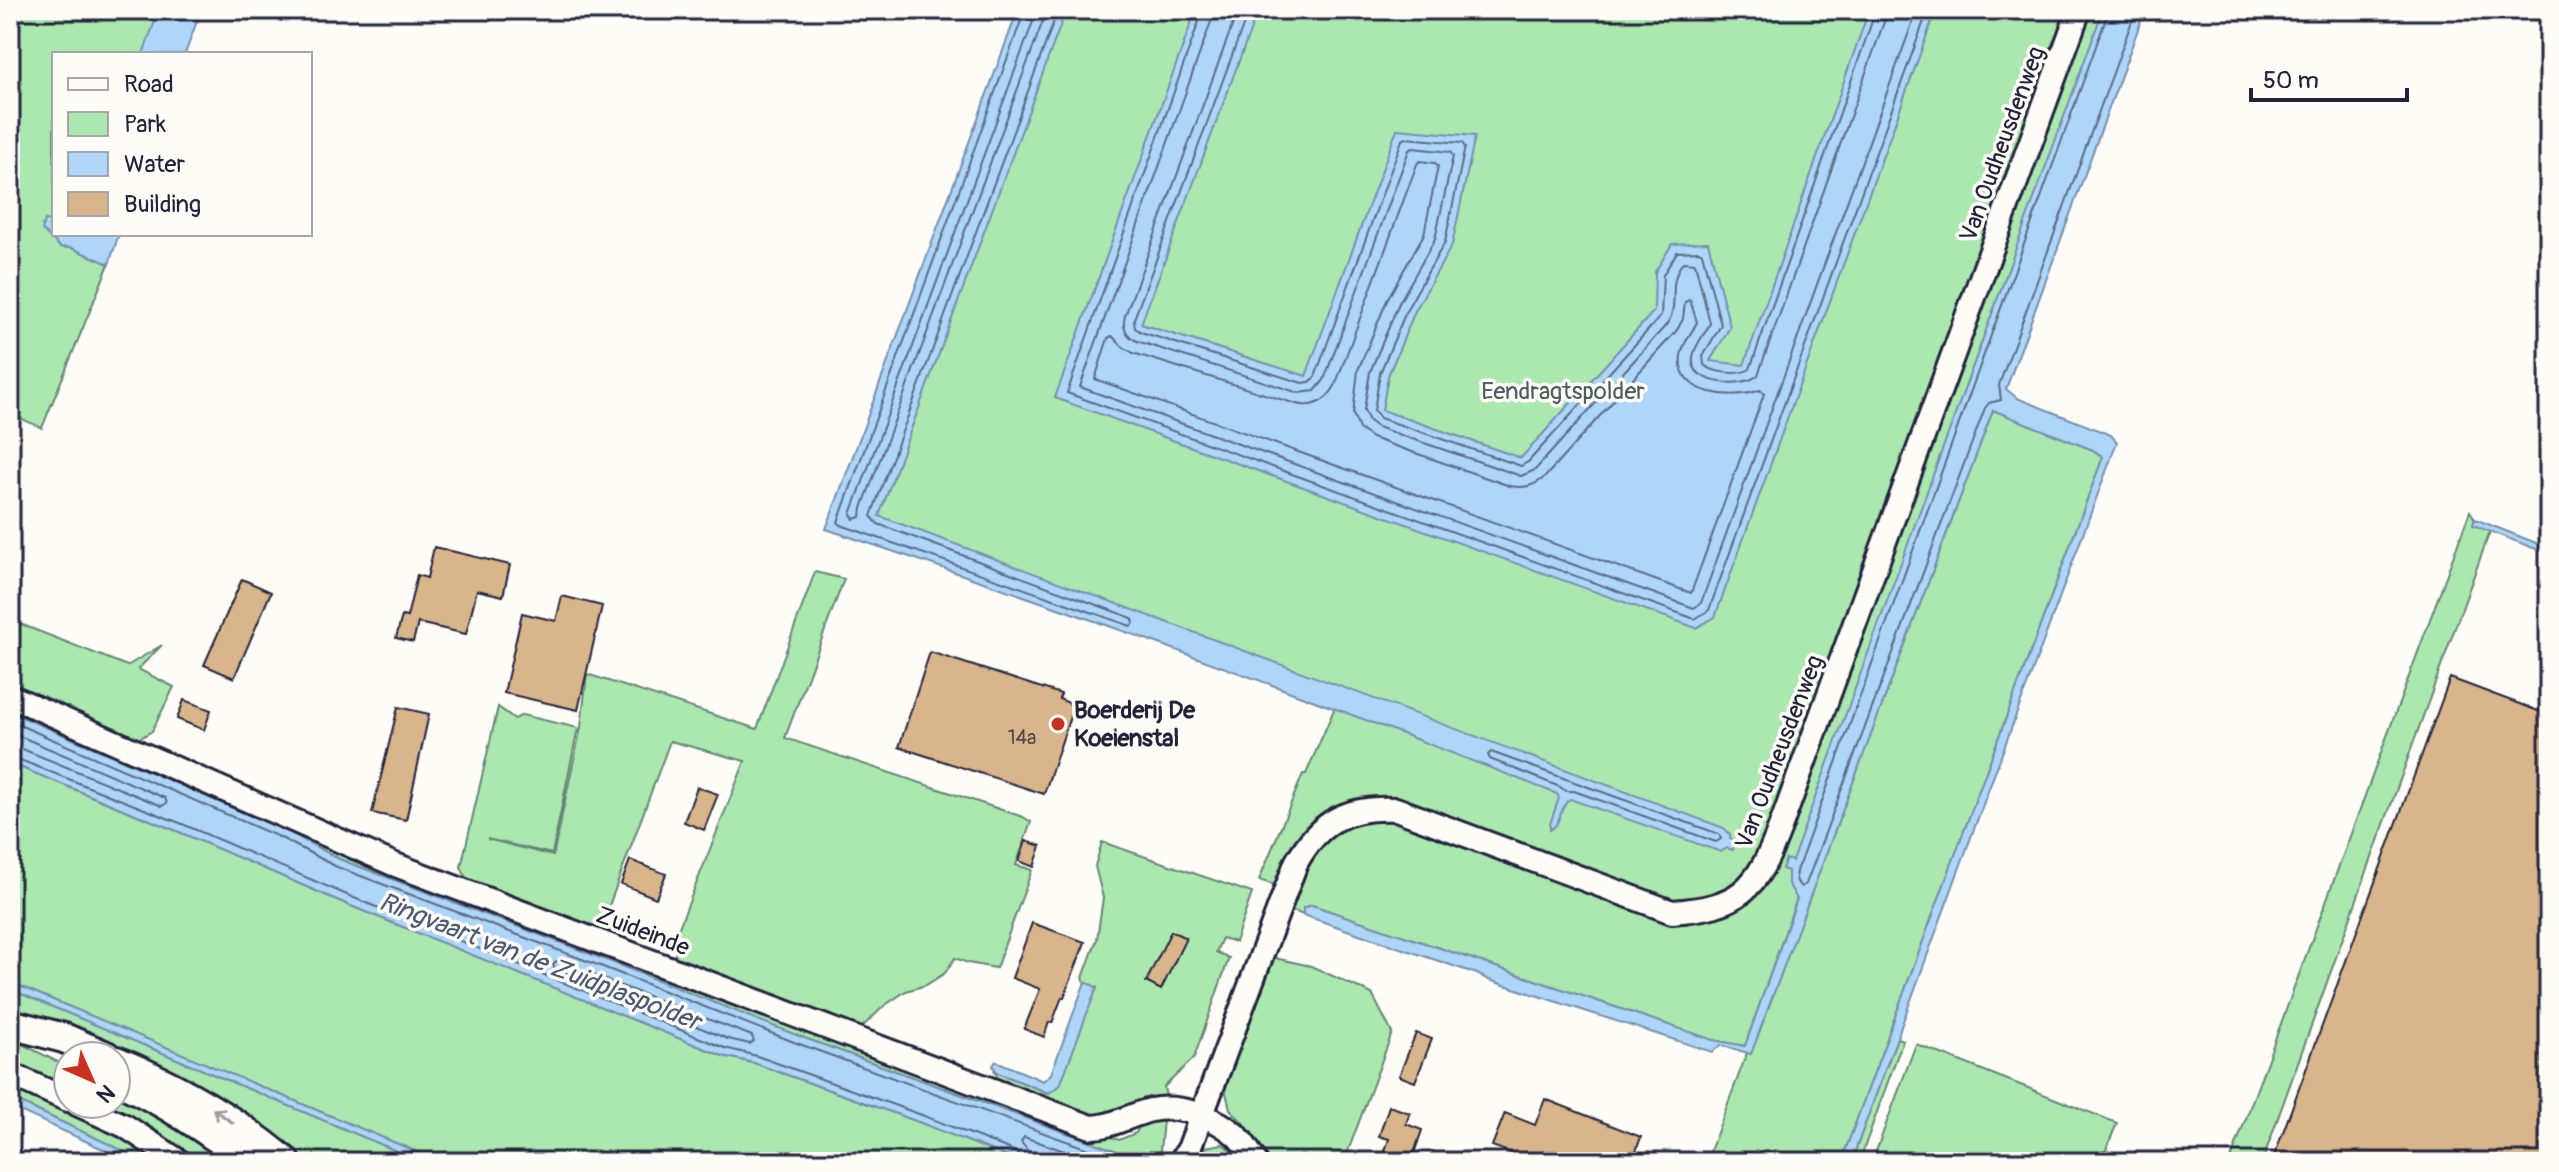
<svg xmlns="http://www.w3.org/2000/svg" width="2559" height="1172" font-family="Pangolin,sans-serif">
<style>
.green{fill:#aae8af;stroke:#668575;stroke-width:2}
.water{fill:#aed6f8;stroke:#768eac;stroke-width:2}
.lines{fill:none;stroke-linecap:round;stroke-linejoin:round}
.shore{stroke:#5a6a87;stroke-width:2}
.building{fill:#d8b58a;stroke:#22223b;stroke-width:2}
.minor-casing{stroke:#22223b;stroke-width:28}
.major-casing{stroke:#22223b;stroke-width:34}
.minor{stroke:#fdfcf7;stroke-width:22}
.major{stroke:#fdfcf7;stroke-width:28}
.oneway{stroke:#9a9aa2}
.poi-dot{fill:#c8321e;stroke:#fdfcf7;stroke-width:3}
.labels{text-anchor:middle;stroke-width:7;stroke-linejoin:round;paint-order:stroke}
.number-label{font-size:20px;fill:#50474f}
.street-label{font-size:24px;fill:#22223b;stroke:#fdfcf7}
.park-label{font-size:24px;fill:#4b5d5e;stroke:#fdfcf7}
.poi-label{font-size:24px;font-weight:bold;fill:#22223b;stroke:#fdfcf7;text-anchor:start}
.water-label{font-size:26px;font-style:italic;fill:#4c5874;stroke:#fdfcf7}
</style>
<rect width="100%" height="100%" fill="#fdfcf7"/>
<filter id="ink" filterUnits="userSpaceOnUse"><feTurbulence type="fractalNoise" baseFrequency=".0125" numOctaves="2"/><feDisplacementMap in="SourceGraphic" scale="16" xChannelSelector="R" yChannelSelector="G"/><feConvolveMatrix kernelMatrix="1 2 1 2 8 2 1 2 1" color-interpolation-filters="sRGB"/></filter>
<g filter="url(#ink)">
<g class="green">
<polygon points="10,10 175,10 159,54 54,54 54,230 43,226 60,247 72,248 109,264 42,428 13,415 10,423 10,218 16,220 10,213"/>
<polygon points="1047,10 2109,10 1745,1046 1713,1040 1312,905 1303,908 1303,915 1289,909 1295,892 1259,880 1303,774 1306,774 1339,698 858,525"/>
<polygon points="1993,410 2093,450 2103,457 1841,1162 1706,1162 1747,1053 1751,1053"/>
<polygon points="2470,511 2475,519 2473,525 2490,531 2262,1162 2238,1162 2231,1159"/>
<polygon points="815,572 844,579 785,738 1023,817 1031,822 1016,865 1032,870 996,968 968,963 955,958 945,973 926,985 906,991 884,1006 860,1029 676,964 674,940 745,761 670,741 600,930 468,882 461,867 498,707 515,719 522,715 578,728 552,854 487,839 553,856 581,727 587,674 757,729"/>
<polygon points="10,620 127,666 162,645 138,669 174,687 152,731 133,742 10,684"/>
<polygon points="10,706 1119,1140 1136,1133 1141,1123 1163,1120 1159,1162 1153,1160 1150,1154 1152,1162 1147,1162 796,1035 339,859 283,829 10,712"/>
<polygon points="10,763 177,831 351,906 723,1056 754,1063 916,1121 1021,1162 441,1162 10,982"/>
<polygon points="1102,842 1252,893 1235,942 1222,938 1216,952 1229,958 1194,1058 1164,1087 1166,1096 1097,1118 1001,1087 994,1069 998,1073 1048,1093 1097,988 1085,982 1083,978 1097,939 1103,898 1095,866"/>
<polygon points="1270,957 1311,966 1372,994 1392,1033 1344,1162 1266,1162 1252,1139 1248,1128 1230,1109 1224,1085"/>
<polygon points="10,989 423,1162 307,1162 283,1144 10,1011"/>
<polygon points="10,1038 68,1067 68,1090 10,1066"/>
<polygon points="1897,1038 1903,1040 1859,1162 1851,1162"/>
<polygon points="1916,1044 2117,1123 2101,1162 1872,1162"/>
<polygon points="10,1085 98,1124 164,1162 142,1162 115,1147 10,1098"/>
<polygon points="116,1088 239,1162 195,1162 169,1143 99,1104 116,1104"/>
<polygon points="1222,1144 1240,1156 1244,1162 1200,1162 1206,1147"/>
</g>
<g class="water">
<polygon points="159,10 201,10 185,54 143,54"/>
<path d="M1018 10H1066L879 516 1724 828 1730 834V838L1736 841 1733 850 1727 848 1721 852 1570 799C1559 806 1562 824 1550 830V824L1559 798 1557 794C1317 699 1072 610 826 529Z"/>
<polygon points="1196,10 1258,10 1141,324 1306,376 1397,129 1475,136 1452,245 1415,311 1388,376 1382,410 1521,458 1654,311 1655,272 1672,244 1708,242 1730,327 1710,361 1744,365 1869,10 1936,10 1715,617 1696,628 1055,398"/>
<polygon points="2103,10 2145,10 2006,389 2017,398 2111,435 2117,442 1851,1162 1841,1162 2103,457 2093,450 1993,410 1751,1054 1721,1045 1712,1052 1489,980 1477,974 1303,915 1303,908 1312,905 1713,1040 1745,1046 1797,899 1788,883 1788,871 1782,869 1786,859 1792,861"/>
<polygon points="45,220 54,222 54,234 119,234 109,264 72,248 60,247 42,230"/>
<polygon points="2475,519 2549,548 2549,554 2473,525"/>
<polygon points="10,712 283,829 339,859 606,960 796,1035 1147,1162 1021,1162 916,1121 754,1063 723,1056 351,906 177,831 10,763"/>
<polygon points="10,982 441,1162 423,1162 10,989"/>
<polygon points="1085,982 1097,987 1060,1085 1049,1093 998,1073 993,1066 996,1061 1043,1081 1051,1074"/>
<polygon points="10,1098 115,1147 142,1162 131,1162 24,1113 10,1103"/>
</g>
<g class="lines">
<g class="shore">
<polyline points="1025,10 838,522 841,525 1131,626 1134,622 1132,618 878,524 871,516 1058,10"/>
<polyline points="1035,10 1034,19 851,514 854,519 861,517 862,508 1047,10"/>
<polyline points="1203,10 1067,393 1695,619 1709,610 1928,10"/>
<polyline points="1213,10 1212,19 1080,387 1694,608 1701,603 1917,10"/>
<path d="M1238 10 1125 316C1122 327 1126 336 1137 341L1299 393 1315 391 1324 380 1409 150 1413 148 1450 152 1453 156 1435 239 1399 303 1370 372 1364 410 1369 421 1377 427 1521 476 1535 470 1668 323C1680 302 1666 285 1683 262L1695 263 1710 323C1705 335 1691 349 1693 363 1696 385 1744 388 1758 375L1885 19 1886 10"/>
<path d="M1249 10 1134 319 1135 328 1141 332 1302 383 1310 382 1315 377 1402 140 1406 138 1462 143 1465 147 1445 242 1408 307 1380 373 1374 410 1380 418 1521 466 1528 462 1661 316 1663 275 1677 252 1699 251 1702 253 1721 325 1703 356 1704 365C1714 373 1739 376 1750 369L1876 10"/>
<path d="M2109 10 1800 862C1795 870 1793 879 1801 887L1806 884 1985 408 1989 403 2001 400 1999 385 2136 10"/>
<path d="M1420 161 1435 163 1438 166 1424 234 1388 298 1358 370 1353 414 1359 429 1372 438 1510 486C1524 489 1534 486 1545 477L1677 330 1683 319 1685 302 1690 300 1697 322C1692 333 1682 344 1681 356 1676 396 1734 400 1760 390L1764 394 1691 593 1095 379 1108 338 1112 336 1122 346 1133 353 1296 404C1313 408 1326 402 1335 386L1417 164Z"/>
<polyline points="10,721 279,837 337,867 603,967 794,1042 1124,1162"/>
<polyline points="10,732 165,798 167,803 162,806 20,748 10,746"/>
<polygon points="1491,752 1719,834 1721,839 1716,842 1574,791 1566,791 1560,787 1490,759 1488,755"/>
<polyline points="10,756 180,823 354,898 725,1048 757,1056 919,1114 1014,1151 1019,1156 1020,1162"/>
<polygon points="556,961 752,1036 754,1041 750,1044 728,1039 556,969 553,965"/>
<polyline points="1030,1162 1028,1151 1021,1142 1024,1137 1096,1162"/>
</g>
</g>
<g class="building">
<polygon points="434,547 510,565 503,596 477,590 466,634 418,623 413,642 396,638 402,616 407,617 417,575 427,578"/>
<polygon points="242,579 271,592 234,678 204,665"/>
<polygon points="562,596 602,606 578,710 504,693 522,613 556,621"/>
<polygon points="930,652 1061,694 1059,699 1074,705 1044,794 899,747"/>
<polygon points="2450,678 2549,715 2549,1162 2272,1162"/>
<polygon points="184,700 211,710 204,730 177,719"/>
<polygon points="398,707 429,714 406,820 372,813"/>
<polygon points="697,787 718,794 704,830 684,822"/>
<polygon points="1026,841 1041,846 1034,867 1019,861"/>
<polygon points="630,860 666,874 656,898 621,884"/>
<polygon points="1032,923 1085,942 1064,997 1062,997 1052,1023 1049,1022 1044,1037 1024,1029 1040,989 1012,978"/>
<polygon points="1171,931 1186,938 1161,990 1146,982"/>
<polygon points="1416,1033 1432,1039 1415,1082 1399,1076"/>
<polygon points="1545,1099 1641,1137 1632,1162 1535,1162 1492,1146 1505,1113 1535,1125"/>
<polygon points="1389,1106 1410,1113 1406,1124 1422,1130 1411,1162 1397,1162 1383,1157 1389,1139 1379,1136"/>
</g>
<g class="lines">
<g class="minor-casing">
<g id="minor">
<path d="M10 696 393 864 1091 1127C1112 1127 1130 1115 1151 1110 1179 1104 1217 1117 1238 1137 1245 1144 1250 1154 1256 1162"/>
<polyline points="10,1074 68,1100"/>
<polyline points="77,1104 125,1126 180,1162"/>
<path d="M1180 1162 1189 1149 1296 863C1319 821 1348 806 1396 809L1672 912C1739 907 1756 891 1780 828L2079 10"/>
</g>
</g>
<g class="major-casing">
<g id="major">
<polyline points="10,1024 64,1038 106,1056"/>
<path d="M116 1061C178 1087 234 1119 286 1162"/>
<path d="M128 1085C171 1105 212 1133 250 1162"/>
</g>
</g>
<use href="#minor" class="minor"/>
<use href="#major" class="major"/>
</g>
<defs><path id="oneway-shaft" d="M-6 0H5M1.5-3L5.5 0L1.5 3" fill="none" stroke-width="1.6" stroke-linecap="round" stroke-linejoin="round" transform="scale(2)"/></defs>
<use class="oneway" href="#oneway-shaft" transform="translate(223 1116) rotate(-146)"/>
</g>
<circle class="poi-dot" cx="1058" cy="724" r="8"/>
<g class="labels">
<g class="number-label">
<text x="1022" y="744">14a</text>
</g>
<g class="street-label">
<text transform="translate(2002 144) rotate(-70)" y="8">Van Oudheusdenweg</text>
<text transform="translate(1779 752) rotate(-69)" y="8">Van Oudheusdenweg</text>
<text transform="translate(643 931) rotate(21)" y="8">Zuideinde</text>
</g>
<g class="park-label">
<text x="1563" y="399">Eendragtspolder</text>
</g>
<g class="poi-label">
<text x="1074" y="718">Boerderij De<tspan x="1074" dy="28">Koeienstal</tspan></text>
</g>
<g class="water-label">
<text transform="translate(540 961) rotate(21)" y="9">Ringvaart van de Zuidplaspolder</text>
</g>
</g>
<rect width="2559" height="1172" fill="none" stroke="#fdfcf7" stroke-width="40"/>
<rect x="20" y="20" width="2519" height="1132" fill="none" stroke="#22223b" stroke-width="3" filter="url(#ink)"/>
<rect x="52" y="52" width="260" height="184" fill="#fdfcf7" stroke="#a5a5ac" stroke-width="2"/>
<rect x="68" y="78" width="40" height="12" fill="#fdfcf7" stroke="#a5a5ac" stroke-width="2"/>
<text x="124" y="92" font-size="24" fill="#22223b">Road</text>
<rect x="68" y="112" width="40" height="24" fill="#aae8af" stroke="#a5a5ac" stroke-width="2"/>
<text x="124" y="132" font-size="24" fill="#22223b">Park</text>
<rect x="68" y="152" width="40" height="24" fill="#aed6f8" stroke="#a5a5ac" stroke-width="2"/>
<text x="124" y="172" font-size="24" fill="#22223b">Water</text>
<rect x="68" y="192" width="40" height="24" fill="#d8b58a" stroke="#a5a5ac" stroke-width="2"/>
<text x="124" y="212" font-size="24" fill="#22223b">Building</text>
<g transform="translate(92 1080) rotate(135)"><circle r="38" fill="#fdfcf7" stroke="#a5a5ac" stroke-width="2"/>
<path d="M0-6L14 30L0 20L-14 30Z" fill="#c8321e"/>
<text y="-12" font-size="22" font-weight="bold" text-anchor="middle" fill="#22223b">N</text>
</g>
<path d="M2251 88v12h156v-12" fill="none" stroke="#22223b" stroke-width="4"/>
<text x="2263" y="88" font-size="24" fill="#22223b" stroke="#fdfcf7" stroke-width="6" paint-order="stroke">50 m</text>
</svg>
